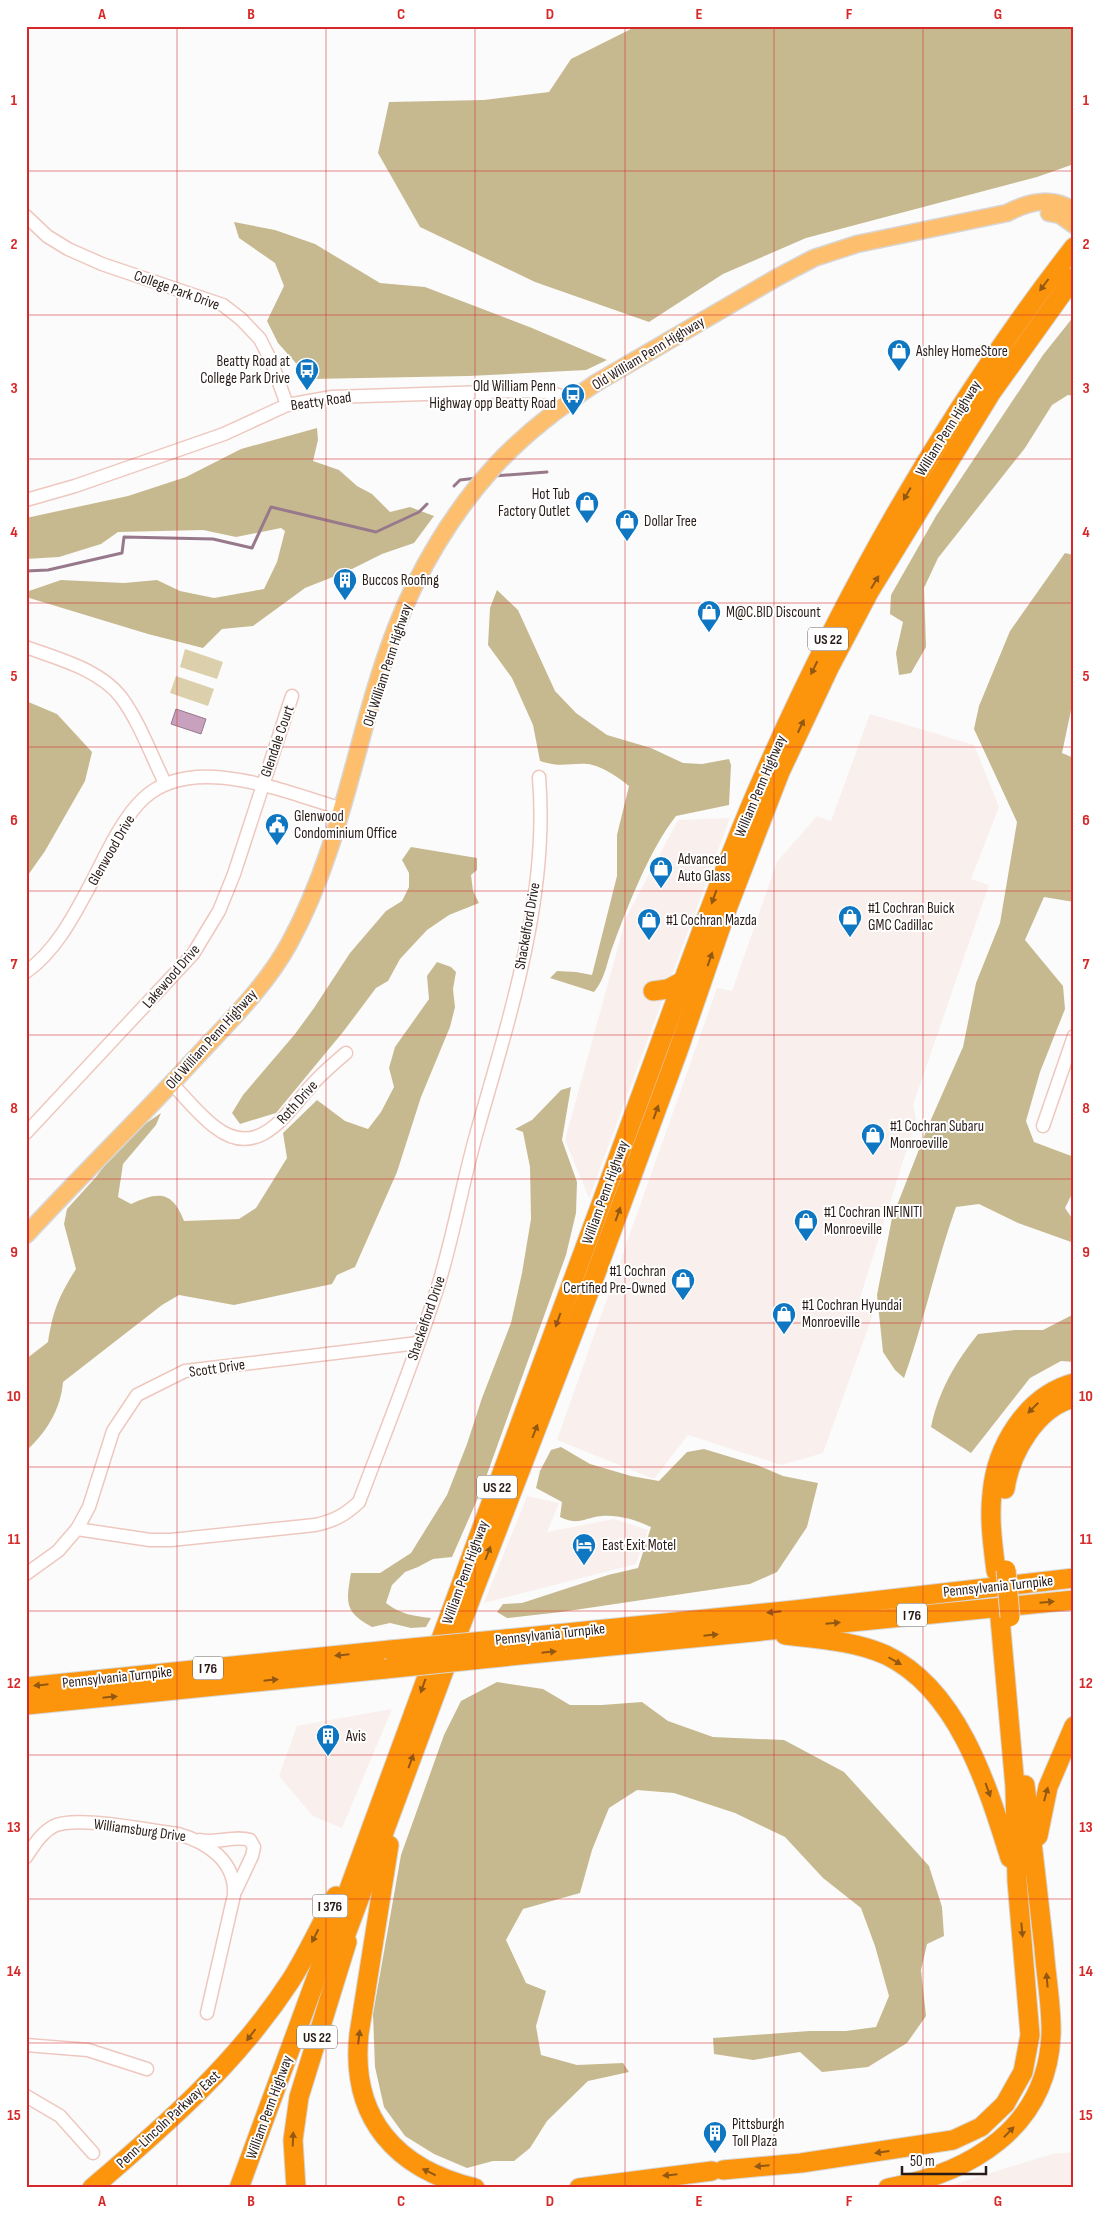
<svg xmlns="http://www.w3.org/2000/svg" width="1100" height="2214" font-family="'Sofia Sans Condensed',sans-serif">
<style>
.built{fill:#f9efed}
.green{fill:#dbd0ab}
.forest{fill:#c7b98f}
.water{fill:#c7a1bd;stroke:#98798c}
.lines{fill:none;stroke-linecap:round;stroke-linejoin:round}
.stream{stroke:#98798c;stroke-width:3}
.minor-casing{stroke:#eec8bf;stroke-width:15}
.major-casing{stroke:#d8d6d5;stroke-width:19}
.highway-casing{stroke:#d8d6d5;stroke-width:21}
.minor{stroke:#fff;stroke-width:12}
.major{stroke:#fdbf6d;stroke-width:16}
.highway{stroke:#fc950c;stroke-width:19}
.highway-bridge-casing{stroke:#d8d6d5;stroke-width:21;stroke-linecap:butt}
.highway-bridge{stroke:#fc950c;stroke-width:19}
.oneway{fill:#925812}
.grid{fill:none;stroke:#d62828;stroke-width:1;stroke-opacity:0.55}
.labels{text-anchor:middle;stroke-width:4;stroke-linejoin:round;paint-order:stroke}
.shield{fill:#fff;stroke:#69605d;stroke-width:1}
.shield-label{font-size:14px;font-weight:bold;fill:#291c18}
.street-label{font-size:15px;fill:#291c18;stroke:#fff}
.poi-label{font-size:15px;fill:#291c18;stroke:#fff;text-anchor:start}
.neatline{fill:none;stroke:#d62828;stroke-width:2}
.grid-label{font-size:16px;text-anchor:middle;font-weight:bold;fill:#d62828}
</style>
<rect width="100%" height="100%" fill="#fbfbfb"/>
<g class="built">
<polygon points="870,714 974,745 999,807 971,879 989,885 913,1105 916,1120 860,1298 873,1314 823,1453 781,1465 688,1435 654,1479 557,1440 717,988 732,991 777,862 817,816 831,821"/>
<polygon points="730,818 589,1198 565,1140 626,918 678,820"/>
<polygon points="527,1496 559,1503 547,1532 614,1519 648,1530 636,1564 484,1603"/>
<polygon points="392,1709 342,1828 313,1816 279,1776 297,1726"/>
<polygon points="1074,2152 1074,2188 942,2188 1052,2154"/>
</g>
<g class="green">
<polygon points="185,649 223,662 217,679 180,667"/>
<polygon points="176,676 214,689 208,706 170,693"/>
</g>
<g class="forest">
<polygon points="637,26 1074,26 1074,164 1037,177 806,238 723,274 649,322 535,282 420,227 378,153 389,102 484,100 549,92 571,59"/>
<polygon points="234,222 275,230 315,244 380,283 425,287 532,328 607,360 586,370 469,376 310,379 278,343 267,321 284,286 275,263 239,238"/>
<polygon points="1074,316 1074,396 1068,395 1052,405 1025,448 938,558 924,588 926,647 911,673 899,675 896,653 903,622 890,614 891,595 936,516 1043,355"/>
<polygon points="317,428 318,440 313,461 339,470 357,486 372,494 390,512 410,507 434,516 414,543 382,554 348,571 305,588 253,626 222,629 203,648 148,634 26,597 26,592 61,580 124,583 157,580 180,591 214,598 264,589 277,562 285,531 281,528 236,537 203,530 118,532 101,544 59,557 26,559 26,518 128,496 186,477 241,449"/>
<path d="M1065 553 1074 555V696L1062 753 1074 758V902L1044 897 1025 940 1063 986 1065 1009 1040 1072 1026 1121 1034 1142 1074 1157V1190L1065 1208 1074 1221V1243L1018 1223 979 1204 956 1207C936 1263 924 1322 904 1378L895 1370 883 1352 877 1295 892 1218 929 1124 963 1047 976 983 1000 923 1017 822 974 729 979 706 1010 631Z"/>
<path d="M497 590 518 610 555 691 576 713 607 735 651 748 683 763 702 764 729 759 731 765 729 805 676 816C650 849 629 903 614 943 607 960 606 978 594 992L550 978 557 971 576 972 592 975 617 876V835L629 786C619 778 601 765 587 764 568 763 561 768 540 761L533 725 512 678 488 645 490 608Z"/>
<polygon points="26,701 57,714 92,752 85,781 45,851 26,878 26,805 28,802"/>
<polygon points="411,847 477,858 477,870 471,875 473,891 479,903 449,915 427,930 400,959 388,981 376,988 343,1032 276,1113 240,1124 232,1113 243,1095 295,1034 314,1008 350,953 386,911 402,901 409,887 409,873 402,860"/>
<path d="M437 962 451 967 456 972 453 989 455 1007 450 1027 421 1097 397 1172 355 1267 337 1275 332 1284 234 1305 179 1295 162 1305 63 1382C61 1409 46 1433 26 1451V1359L48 1342C53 1310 59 1296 76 1269L64 1224 67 1209 96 1177 115 1151 145 1124 161 1113 156 1125 123 1164 118 1197 131 1204C158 1192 172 1190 184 1221L239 1219 256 1208 287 1158 283 1133 317 1100 345 1121 368 1129 381 1112 394 1087 389 1068 395 1047 429 999 427 976Z"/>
<path d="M571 1087 562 1140 577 1182 576 1213 566 1255 481 1491 452 1557 433 1559 418 1567 405 1572 392 1585 386 1603C400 1614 413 1616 431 1618L426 1627 411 1628 390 1623 372 1627C344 1612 346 1602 351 1573H380L411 1553 447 1495 467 1444 482 1398 511 1323 522 1273 531 1219 530 1167 523 1132 515 1129 532 1120 561 1090Z"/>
<path d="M1074 1314V1362L1061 1361 1030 1378 971 1453 931 1427C939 1390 955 1363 978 1334L1015 1330H1043Z"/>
<path d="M561 1447 590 1464 631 1476 659 1481 687 1452 704 1449 757 1465 783 1476 818 1483 807 1527 777 1572 750 1584 561 1612 507 1618 497 1612 503 1604 522 1603 608 1575 638 1568 651 1527C635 1520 620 1515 602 1516 583 1518 579 1526 560 1517L562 1502 536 1488 540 1471 551 1450Z"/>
<polygon points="497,1682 543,1689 570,1705 602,1705 642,1702 668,1721 713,1737 784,1740 844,1772 929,1866 942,1907 944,1936 927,1944 921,1970 926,2016 907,2043 868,2067 822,2072 800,2052 753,2060 714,2054 713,2038 809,2031 846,2031 876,2027 889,1996 875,1946 861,1908 823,1878 785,1837 735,1813 674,1793 637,1790 609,1808 592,1850 580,1893 523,1909 506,1940 526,1983 546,1991 536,2026 541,2055 577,2065 623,2063 629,2072 588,2081 547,2121 530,2148 514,2161 493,2161 467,2168 434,2154 405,2136 384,2107 375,2067 373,2014 401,1855 444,1735 461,1701"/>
</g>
<polygon class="water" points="176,709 206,719 201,734 171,724"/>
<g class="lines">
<g class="stream">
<polyline points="494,476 547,472"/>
<polyline points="454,486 460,480 477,478"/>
<polyline points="26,571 48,570 122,553 124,537 213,539 252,548 271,507 376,532 419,512 427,504"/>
</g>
<g class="minor-casing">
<g id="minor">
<polyline points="26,216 47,236 68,249 102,264 223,305 241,319 260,339 272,363 287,405"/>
<polyline points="26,500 75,486 224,434 287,405 332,397 520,391 548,392 571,399"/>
<path d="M26 647C58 659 99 669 121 697 140 723 151 755 165 783"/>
<path d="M26 972C54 952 71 921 87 891 103 862 120 820 144 798 194 752 287 793 343 809"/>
<path d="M172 1084C186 1098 199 1115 215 1127 257 1160 285 1116 310 1087 321 1074 333 1064 346 1053"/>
<polyline points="1043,1126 1074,1036"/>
<polyline points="26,1133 193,954 219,911 234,874 292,696"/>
<polyline points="77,1529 89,1507 113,1431 137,1395 185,1371 418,1343"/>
<path d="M26 1574 58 1551 77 1529 150 1540H171L315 1525C334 1521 345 1515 359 1502 386 1430 415 1359 438 1286 454 1234 463 1180 478 1128 510 1015 549 896 539 777"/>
<path d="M200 1840C217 1844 234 1835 250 1840L254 1847 252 1856 236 1890"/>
<path d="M26 1857C34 1845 41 1833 54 1826 76 1815 151 1831 178 1834 207 1842 236 1861 234 1895L207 2013"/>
<polyline points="26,2045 88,2050 147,2069"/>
<polyline points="26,2096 60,2116 93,2153"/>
</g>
</g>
<g class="major-casing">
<g id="major">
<polyline points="1049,213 1060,215 1074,225"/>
<path d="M26 1235C83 1173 144 1114 201 1052 233 1018 268 983 290 942 344 843 356 731 396 628 418 570 453 512 494 467 522 436 561 406 596 383L776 278 814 258 857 244 1007 213C1028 202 1052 195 1074 211"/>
</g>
</g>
<g class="highway-casing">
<g id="highway">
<polyline points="653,991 668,989 683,981"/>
<path d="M1005 1489C1010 1454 1036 1407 1074 1398"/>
<path d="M996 1571C993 1546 989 1520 992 1494 996 1447 1026 1396 1074 1383"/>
<path d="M785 1635C819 1639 855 1641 886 1655 959 1690 988 1788 1010 1858"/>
<polyline points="506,1639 795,1610 1074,1578"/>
<polyline points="501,1657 1074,1600"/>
<polyline points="26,1687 390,1650"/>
<polyline points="26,1705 385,1669"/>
<polyline points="1038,1836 1048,1787 1074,1726"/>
<path d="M389 1845 359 2034C350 2118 396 2169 475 2188"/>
<polyline points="339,1953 474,1590 589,1292 678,1051 727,909 780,772 830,666 869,592 991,393 1074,277"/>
<polyline points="723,2170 801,2163 953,2140 981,2127 1005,2104 1023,2072 1030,2035 1017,1881 1015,1787 1000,1618"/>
<path d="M92 2188C167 2124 237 2063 291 1980 308 1953 321 1924 336 1896"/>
<path d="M239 2188 683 981C710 909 736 837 768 766 850 582 950 406 1074 247"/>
<polyline points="296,2188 293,2140 299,2097 347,1942"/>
<polyline points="579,2188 712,2171"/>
<path d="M888 2188C970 2173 1047 2128 1051 2035 1052 2007 1046 1977 1044 1948 1038 1894 1032 1840 1025 1785"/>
</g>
</g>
<use href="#minor" class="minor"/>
<use href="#major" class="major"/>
<use href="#highway" class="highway"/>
<g class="highway-bridge-casing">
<g id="highway-bridge">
<polyline points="1006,1570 1010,1617"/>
<polyline points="390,1650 506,1639"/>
<polyline points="385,1669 501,1657"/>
</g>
</g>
<use href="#highway-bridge" class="highway-bridge"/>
</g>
<defs><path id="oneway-solid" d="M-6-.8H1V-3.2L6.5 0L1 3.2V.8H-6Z" transform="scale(1.25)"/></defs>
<g class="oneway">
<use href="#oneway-solid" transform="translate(1044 285) rotate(127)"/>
<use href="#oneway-solid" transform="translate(907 494) rotate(120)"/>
<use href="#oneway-solid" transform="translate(875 582) rotate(-59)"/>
<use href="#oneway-solid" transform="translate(814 668) rotate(116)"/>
<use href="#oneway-solid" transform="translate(801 726) rotate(-65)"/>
<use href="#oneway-solid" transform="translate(714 897) rotate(110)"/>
<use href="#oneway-solid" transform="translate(710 959) rotate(-71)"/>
<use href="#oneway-solid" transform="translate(656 1112) rotate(-70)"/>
<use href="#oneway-solid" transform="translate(618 1214) rotate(-70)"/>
<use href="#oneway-solid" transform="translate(558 1320) rotate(110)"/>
<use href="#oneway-solid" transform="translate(1033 1408) rotate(135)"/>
<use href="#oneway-solid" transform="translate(535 1431) rotate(-69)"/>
<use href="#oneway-solid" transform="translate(488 1553) rotate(-69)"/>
<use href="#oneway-solid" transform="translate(1047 1602) rotate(-5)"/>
<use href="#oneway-solid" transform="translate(774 1612) rotate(174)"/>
<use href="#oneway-solid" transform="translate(833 1623) rotate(-5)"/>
<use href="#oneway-solid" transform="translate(711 1635) rotate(-6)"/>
<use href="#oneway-solid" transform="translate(549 1652) rotate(-6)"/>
<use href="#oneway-solid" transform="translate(342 1655) rotate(174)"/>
<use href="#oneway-solid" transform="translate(895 1661) rotate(30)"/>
<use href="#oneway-solid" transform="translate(271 1680) rotate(-6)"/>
<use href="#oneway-solid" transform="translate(41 1685) rotate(174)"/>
<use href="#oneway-solid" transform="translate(423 1686) rotate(110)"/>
<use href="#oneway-solid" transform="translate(110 1697) rotate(-6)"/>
<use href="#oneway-solid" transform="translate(411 1761) rotate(-70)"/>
<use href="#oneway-solid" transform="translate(988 1790) rotate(70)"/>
<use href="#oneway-solid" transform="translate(1046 1794) rotate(-75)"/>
<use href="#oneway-solid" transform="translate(1022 1930) rotate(85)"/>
<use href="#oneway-solid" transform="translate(315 1936) rotate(117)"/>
<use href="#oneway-solid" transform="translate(1047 1980) rotate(-95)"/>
<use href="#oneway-solid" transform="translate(251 2035) rotate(127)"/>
<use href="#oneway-solid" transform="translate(359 2037) rotate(-83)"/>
<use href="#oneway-solid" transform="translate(1009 2132) rotate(-46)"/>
<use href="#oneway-solid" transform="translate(293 2139) rotate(-88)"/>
<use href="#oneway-solid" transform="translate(882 2152) rotate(172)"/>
<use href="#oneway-solid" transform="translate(762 2166) rotate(175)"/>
<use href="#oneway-solid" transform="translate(429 2172) rotate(-154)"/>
<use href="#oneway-solid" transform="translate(670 2175) rotate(174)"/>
</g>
<path class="grid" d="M177 26V2188M326 26V2188M475 26V2188M625 26V2188M774 26V2188M923 26V2188M26 171H1074M26 315H1074M26 459H1074M26 603H1074M26 747H1074M26 891H1074M26 1035H1074M26 1179H1074M26 1323H1074M26 1467H1074M26 1611H1074M26 1755H1074M26 1899H1074M26 2043H1074"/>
<defs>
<g id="shop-pin" transform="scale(1.25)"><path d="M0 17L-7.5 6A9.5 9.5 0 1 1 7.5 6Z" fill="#0f77c2" stroke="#fff"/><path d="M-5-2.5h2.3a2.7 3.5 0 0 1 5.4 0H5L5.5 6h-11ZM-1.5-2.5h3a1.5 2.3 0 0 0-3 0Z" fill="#fff"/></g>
<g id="bus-pin" transform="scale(1.25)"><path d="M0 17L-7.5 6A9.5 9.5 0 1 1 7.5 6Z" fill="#0f77c2" stroke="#fff"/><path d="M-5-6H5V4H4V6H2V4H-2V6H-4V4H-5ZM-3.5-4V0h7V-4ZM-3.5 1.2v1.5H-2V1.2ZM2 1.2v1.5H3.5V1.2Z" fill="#fff"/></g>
<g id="building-pin" transform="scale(1.25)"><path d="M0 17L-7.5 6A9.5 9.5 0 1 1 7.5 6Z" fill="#0f77c2" stroke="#fff"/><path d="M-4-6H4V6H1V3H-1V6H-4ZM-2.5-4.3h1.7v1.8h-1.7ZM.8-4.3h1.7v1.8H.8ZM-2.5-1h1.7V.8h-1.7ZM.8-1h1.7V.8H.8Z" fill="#fff"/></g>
<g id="civic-pin" transform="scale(1.25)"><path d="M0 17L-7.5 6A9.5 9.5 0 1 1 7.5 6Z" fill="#0f77c2" stroke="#fff"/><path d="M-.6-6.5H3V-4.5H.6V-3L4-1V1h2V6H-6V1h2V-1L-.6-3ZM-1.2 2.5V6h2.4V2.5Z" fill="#fff"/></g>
<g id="hotel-pin" transform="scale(1.25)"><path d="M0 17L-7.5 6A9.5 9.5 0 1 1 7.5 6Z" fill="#0f77c2" stroke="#fff"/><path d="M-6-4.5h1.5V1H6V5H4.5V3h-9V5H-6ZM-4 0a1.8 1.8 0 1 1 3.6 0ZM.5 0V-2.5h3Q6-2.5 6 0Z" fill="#fff"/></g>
</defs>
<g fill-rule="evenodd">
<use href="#shop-pin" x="899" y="351"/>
<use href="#bus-pin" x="307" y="370"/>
<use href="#bus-pin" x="573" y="395"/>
<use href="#shop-pin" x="587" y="503"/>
<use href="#shop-pin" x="627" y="521"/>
<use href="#building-pin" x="345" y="580"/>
<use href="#shop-pin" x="709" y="612"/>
<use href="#civic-pin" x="277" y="825"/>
<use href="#shop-pin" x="661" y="868"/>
<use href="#shop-pin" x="850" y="917"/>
<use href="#shop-pin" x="649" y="920"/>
<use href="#shop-pin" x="873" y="1135"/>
<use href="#shop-pin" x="806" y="1221"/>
<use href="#shop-pin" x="683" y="1280"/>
<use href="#shop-pin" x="784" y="1314"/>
<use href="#hotel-pin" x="584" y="1545"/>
<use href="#building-pin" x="328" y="1736"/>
<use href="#building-pin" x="715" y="2133"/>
</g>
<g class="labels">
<g class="shield">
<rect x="808" y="627.5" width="40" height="23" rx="4"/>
<rect x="477" y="1475.5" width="40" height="23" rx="4"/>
<rect x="897" y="1603.5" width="30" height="23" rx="4"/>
<rect x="193" y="1656.5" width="30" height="23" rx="4"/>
<rect x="312.5" y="1894.5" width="35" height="23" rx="4"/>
<rect x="297" y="2025.5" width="40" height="23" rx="4"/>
</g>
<g class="shield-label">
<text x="828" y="644">US 22</text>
<text x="497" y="1492">US 22</text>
<text x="912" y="1620">I 76</text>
<text x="208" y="1673">I 76</text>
<text x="330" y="1911">I 376</text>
<text x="317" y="2042">US 22</text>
</g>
<g class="street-label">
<text transform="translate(177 290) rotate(20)" y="5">College Park Drive</text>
<text transform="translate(648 353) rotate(-31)" y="5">Old William Penn Highway</text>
<text transform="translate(321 401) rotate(-8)" y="5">Beatty Road</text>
<text transform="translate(948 428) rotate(-58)" y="5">William Penn Highway</text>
<text transform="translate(387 665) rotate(-72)" y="5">Old William Penn Highway</text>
<text transform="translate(277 741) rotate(-71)" y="5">Glendale Court</text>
<text transform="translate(760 786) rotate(-67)" y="5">William Penn Highway</text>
<text transform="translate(111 850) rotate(-60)" y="5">Glenwood Drive</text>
<text transform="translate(527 926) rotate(-80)" y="5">Shackelford Drive</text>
<text transform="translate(171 976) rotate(-49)" y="5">Lakewood Drive</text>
<text transform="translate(211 1039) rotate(-48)" y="5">Old William Penn Highway</text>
<text transform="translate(297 1102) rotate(-48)" y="5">Roth Drive</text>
<text transform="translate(605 1192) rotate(-70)" y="5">William Penn Highway</text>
<text transform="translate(426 1318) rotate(-71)" y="5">Shackelford Drive</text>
<text transform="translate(217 1368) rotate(-8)" y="5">Scott Drive</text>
<text transform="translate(465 1572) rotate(-70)" y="5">William Penn Highway</text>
<text transform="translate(998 1586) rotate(-6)" y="5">Pennsylvania Turnpike</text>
<text transform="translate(550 1634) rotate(-6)" y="5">Pennsylvania Turnpike</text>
<text transform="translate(117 1677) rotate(-6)" y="5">Pennsylvania Turnpike</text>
<text transform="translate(140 1830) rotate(8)" y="5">Williamsburg Drive</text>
<text transform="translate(269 2107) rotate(-70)" y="5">William Penn Highway</text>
<text transform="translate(168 2119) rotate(-43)" y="5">Penn-Lincoln Parkway East</text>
</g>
<g class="poi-label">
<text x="916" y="356">Ashley HomeStore</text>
<text x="290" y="366" text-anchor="end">Beatty Road at<tspan x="290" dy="17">College Park Drive</tspan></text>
<text x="556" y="391" text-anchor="end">Old William Penn<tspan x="556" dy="17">Highway opp Beatty Road</tspan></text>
<text x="570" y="499" text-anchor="end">Hot Tub<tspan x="570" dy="17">Factory Outlet</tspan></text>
<text x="644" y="526">Dollar Tree</text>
<text x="362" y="585">Buccos Roofing</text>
<text x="726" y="617">M@C.BID Discount</text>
<text x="294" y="821">Glenwood<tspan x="294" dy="17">Condominium Office</tspan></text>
<text x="678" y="864">Advanced<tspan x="678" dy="17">Auto Glass</tspan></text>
<text x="868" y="913">#1 Cochran Buick<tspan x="868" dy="17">GMC Cadillac</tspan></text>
<text x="666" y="925">#1 Cochran Mazda</text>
<text x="890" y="1131">#1 Cochran Subaru<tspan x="890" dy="17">Monroeville</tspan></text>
<text x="824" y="1217">#1 Cochran INFINITI<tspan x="824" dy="17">Monroeville</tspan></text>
<text x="666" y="1276" text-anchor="end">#1 Cochran<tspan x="666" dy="17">Certified Pre-Owned</tspan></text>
<text x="802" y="1310">#1 Cochran Hyundai<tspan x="802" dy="17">Monroeville</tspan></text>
<text x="602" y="1550">East Exit Motel</text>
<text x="346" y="1741">Avis</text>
<text x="732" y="2129">Pittsburgh<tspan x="732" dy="17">Toll Plaza</tspan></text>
</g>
</g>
<rect width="1100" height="2214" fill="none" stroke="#ffffff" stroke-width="55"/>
<path d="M902 2166v8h84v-8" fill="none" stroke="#291c18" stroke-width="2.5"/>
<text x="910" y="2166" font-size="15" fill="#291c18" stroke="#ffffff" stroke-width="4" paint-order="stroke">50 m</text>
<rect x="28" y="28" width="1044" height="2158" class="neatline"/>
<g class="grid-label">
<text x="102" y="19">A</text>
<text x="251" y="19">B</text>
<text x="401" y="19">C</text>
<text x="550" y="19">D</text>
<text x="699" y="19">E</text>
<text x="849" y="19">F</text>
<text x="998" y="19">G</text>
<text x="14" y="105">1</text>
<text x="1086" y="105">1</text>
<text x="14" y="249">2</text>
<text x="1086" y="249">2</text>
<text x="14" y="393">3</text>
<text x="1086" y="393">3</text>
<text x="14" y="537">4</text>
<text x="1086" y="537">4</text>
<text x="14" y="681">5</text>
<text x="1086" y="681">5</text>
<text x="14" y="825">6</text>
<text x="1086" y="825">6</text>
<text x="14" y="969">7</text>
<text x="1086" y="969">7</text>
<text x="14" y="1113">8</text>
<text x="1086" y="1113">8</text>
<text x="14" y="1257">9</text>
<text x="1086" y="1257">9</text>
<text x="14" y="1401">10</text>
<text x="1086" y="1401">10</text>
<text x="14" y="1544">11</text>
<text x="1086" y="1544">11</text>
<text x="14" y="1688">12</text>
<text x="1086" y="1688">12</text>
<text x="14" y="1832">13</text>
<text x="1086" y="1832">13</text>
<text x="14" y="1976">14</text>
<text x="1086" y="1976">14</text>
<text x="14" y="2120">15</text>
<text x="1086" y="2120">15</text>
<text x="102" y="2206">A</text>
<text x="251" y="2206">B</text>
<text x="401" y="2206">C</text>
<text x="550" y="2206">D</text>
<text x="699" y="2206">E</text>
<text x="849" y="2206">F</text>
<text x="998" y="2206">G</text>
</g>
</svg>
